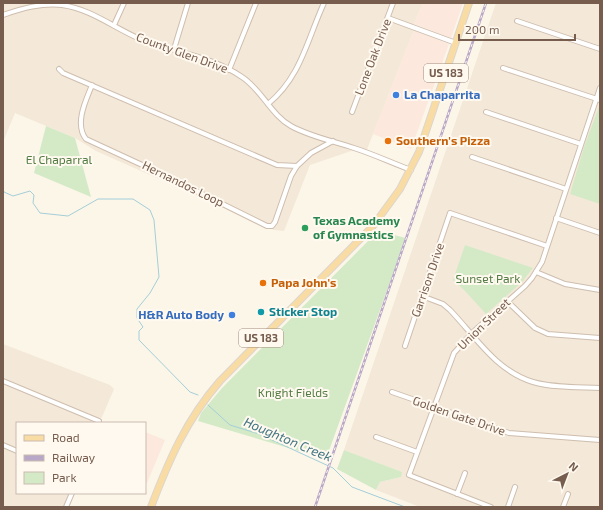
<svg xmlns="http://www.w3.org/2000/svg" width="603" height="510" font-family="'Exo 2',sans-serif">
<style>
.residential{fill:#f4e8d8}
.commercial{fill:#fce8dd}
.green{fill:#d4eac7}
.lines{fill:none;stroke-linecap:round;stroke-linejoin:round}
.stream{stroke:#a4ced8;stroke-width:1}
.street-casing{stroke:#cebeaf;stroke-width:6}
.primary-casing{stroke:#dcd5d1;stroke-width:8}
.street{stroke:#fff;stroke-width:4}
.primary{stroke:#f9dca3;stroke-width:6}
.rail-casing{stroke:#b9a7c7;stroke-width:2.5}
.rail{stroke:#fff9f0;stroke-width:1;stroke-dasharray:3;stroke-linecap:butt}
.shop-dot{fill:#3f7fe0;stroke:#fff9f0;stroke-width:1.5}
.food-dot{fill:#e8710a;stroke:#fff9f0;stroke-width:1.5}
.leisure-dot{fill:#2e9e5b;stroke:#fff9f0;stroke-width:1.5}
.culture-dot{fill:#0f9aa8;stroke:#fff9f0;stroke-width:1.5}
.labels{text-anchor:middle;stroke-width:4;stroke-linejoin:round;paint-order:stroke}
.shield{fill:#fff9f0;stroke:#a08c7e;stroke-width:1}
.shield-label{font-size:11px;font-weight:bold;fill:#775d4d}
.street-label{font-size:12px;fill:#775d4d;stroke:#fff9f0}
.shop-label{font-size:12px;font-weight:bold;fill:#366cbe;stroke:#fff9f0;text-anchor:start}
.food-label{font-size:12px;font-weight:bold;fill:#c56008;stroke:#fff9f0;text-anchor:start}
.park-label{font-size:12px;fill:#537c44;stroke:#fff9f0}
.leisure-label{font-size:12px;font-weight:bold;fill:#27864d;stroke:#fff9f0;text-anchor:start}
.culture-label{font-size:12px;font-weight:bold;fill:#0d838f;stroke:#fff9f0;text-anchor:start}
.water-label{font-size:13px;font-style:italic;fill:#437683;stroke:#fff9f0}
</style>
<rect width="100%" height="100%" fill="#fcf6e9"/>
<g class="residential">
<polygon points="3,3 423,3 414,24 414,30 366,152 357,149 310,165 284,231 274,230 96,151 75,138 15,113 3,142"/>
<polygon points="496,3 600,3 600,507 420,507 376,490 380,482 401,477 401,472 344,450"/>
<polygon points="3,344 110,385 114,389 102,417 94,423 17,423 17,493 69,493 63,507 3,507"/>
</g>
<g class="commercial">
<polygon points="423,3 463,3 451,38 414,24"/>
<polygon points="414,30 449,44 411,149 373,134"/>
<polygon points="145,432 165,440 147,483 145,482"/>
</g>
<g class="green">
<polygon points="600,104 600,204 570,194 584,147"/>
<polygon points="46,126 75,138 91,197 34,173"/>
<polygon points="378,231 406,238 326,459 198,421 201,413 222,388"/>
<polygon points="465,245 533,268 522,282 486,314 465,291 453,280"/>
<polygon points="344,450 402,472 401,477 380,482 376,490 337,469"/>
</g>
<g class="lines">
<g class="stream">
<polyline points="3,189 4,192 13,196 30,191 34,195 33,203 40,213 68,216 98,199 133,199 150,210 154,220 159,277 150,293 137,309 137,318 143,327 139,331 139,340 190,392 198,395"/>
<polyline points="208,405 230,425 259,434 333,468 352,487 405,507"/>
</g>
<g class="street-casing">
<g id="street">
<path d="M3 15C23 8 41 3 62 5 91 9 114 28 140 39 173 52 212 56 242 77 262 90 271 115 291 126 311 137 333 141 354 148 373 154 392 163 411 170"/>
<polyline points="388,18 456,43"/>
<polyline points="517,21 600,49"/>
<polyline points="114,25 124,3"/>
<polyline points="174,49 188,3"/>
<polyline points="503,68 600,100"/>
<polyline points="59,69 63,73 277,165 297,166 311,153 333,141"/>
<polyline points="229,70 256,3"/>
<path d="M92 85C86 100 74 124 86 139L166 176 267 226H272L275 222 291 176 297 166"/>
<path d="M268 104C301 77 307 40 324 3"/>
<polyline points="352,112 393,3"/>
<polyline points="486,112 581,144"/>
<polyline points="472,157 566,189"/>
<polyline points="556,218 600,233"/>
<polyline points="536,272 565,284 600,290"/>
<path d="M422 296 443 304 450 310C475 336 496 371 533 382 554 388 578 387 600 388"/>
<polyline points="507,301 535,328 548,334 600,338"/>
<polyline points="405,346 450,213 547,246"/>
<polyline points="3,381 99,421 98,423"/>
<polyline points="392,392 509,433 600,440"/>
<polyline points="376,437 417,452"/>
<polyline points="3,445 17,451"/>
<polyline points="457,494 465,473"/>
<polyline points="66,507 72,493"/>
<polyline points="491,507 409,475 454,353 472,333 525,286 532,278 542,262 600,88"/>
<polyline points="508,507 515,487"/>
<polyline points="563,507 568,494"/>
</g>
</g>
<g class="primary-casing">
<path id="primary" d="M151 507C169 460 186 420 220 381L373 226 400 189 419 152 469 3"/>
</g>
<use href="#street" class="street"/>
<use href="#primary" class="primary"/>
<g class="rail-casing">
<polyline id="rail" points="315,507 486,3"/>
</g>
<use href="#rail" class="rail"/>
</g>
<g class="shop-dot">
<circle cx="396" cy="95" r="4"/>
<circle cx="232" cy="315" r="4"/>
</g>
<g class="food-dot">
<circle cx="388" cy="141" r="4"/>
<circle cx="263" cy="283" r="4"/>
</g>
<circle class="leisure-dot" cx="305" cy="228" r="4"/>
<circle class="culture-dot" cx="261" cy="312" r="4"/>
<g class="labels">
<g class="shield">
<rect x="424" y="64" width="44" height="18" rx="3"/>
<rect x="239" y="329" width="44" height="18" rx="3"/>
</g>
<g class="shield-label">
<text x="446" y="77">US 183</text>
<text x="261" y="342">US 183</text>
</g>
<g class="street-label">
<text transform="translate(182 53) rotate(20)" y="4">County Glen Drive</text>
<text transform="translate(373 57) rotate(-69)" y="4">Lone Oak Drive</text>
<text transform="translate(183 184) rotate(26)" y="4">Hernandos Loop</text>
<text transform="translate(428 280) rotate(-71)" y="4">Garrison Drive</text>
<text transform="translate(484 324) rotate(-44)" y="4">Union Street</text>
<text transform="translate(459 416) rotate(19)" y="4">Golden Gate Drive</text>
</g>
<g class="shop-label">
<text x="404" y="99">La Chaparrita</text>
<text x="224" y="319" text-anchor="end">H&amp;R Auto Body</text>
</g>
<g class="food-label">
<text x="396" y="145">Southern's Pizza</text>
<text x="271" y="287">Papa John's</text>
</g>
<g class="park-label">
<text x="59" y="164">El Chaparral</text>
<text x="488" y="283">Sunset Park</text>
<text x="293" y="397">Knight Fields</text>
</g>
<g class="leisure-label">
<text x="313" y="225">Texas Academy<tspan x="313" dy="14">of Gymnastics</tspan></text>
</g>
<g class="culture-label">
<text x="269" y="316">Sticker Stop</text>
</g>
<g class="water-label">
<text transform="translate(288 439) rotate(23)" y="5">Houghton Creek</text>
</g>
</g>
<rect width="603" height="510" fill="none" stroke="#775d4d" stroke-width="8"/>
<rect x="16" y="422" width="130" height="72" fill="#fff9f0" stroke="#c9bbaf"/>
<rect x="24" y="435" width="20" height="6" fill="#f9dca3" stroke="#c9bbaf"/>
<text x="52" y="442" font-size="12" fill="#775d4d">Road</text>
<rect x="24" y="455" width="20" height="6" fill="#b9a7c7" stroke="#c9bbaf"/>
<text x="52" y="462" font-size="12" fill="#775d4d">Railway</text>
<rect x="24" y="472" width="20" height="12" fill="#d4eac7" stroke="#c9bbaf"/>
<text x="52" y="482" font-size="12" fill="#775d4d">Park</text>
<g transform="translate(567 474) rotate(42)" stroke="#fff9f0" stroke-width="3" paint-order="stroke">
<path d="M0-3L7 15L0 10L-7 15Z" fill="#775d4d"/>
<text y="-6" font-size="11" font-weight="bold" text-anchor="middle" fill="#775d4d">N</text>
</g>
<path d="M459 34v6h116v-6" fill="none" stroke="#775d4d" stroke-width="2"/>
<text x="465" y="34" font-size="12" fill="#775d4d" stroke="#fff9f0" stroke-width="3" paint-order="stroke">200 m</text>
</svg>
